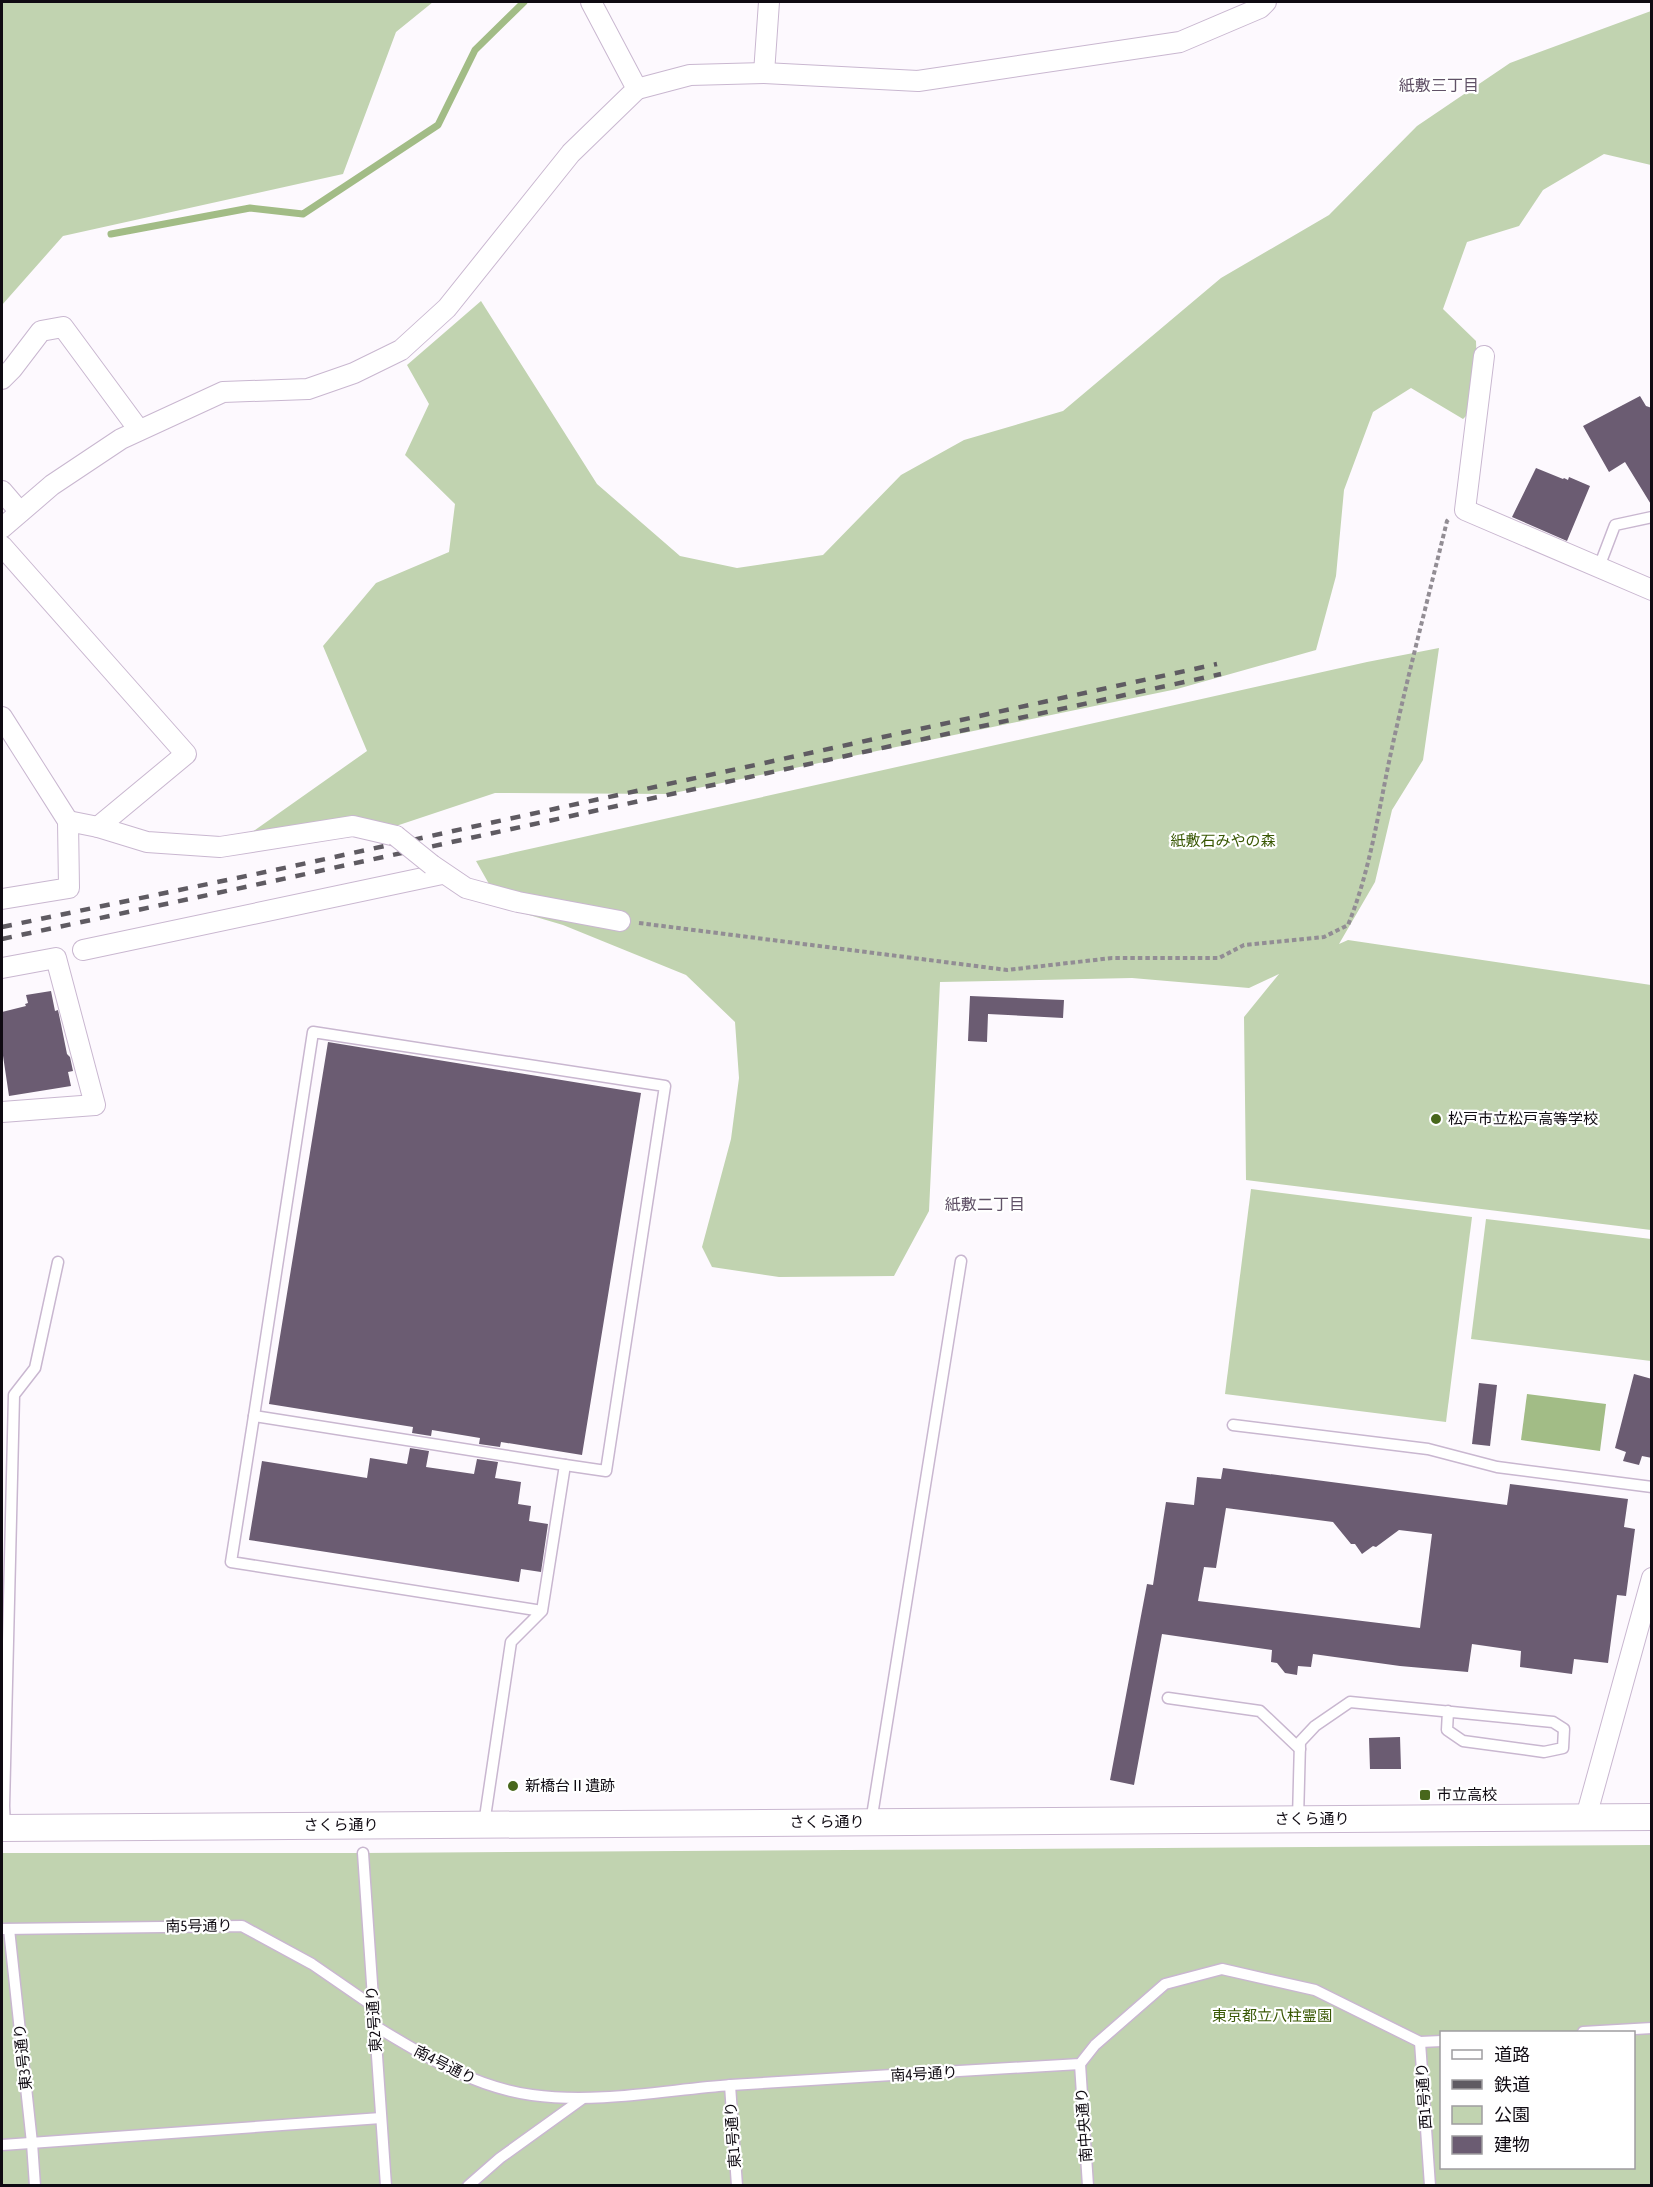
<svg xmlns="http://www.w3.org/2000/svg" width="1653" height="2187" font-family="'Asap Condensed','Noto Sans JP',sans-serif">
<style>
.green{fill:#c1d3b0;fill-rule:evenodd}
.water{fill:#a2bc86}
.lines{fill:none;stroke-linecap:round;stroke-linejoin:round}
.stream{stroke:#a2bc86;stroke-width:7}
.building{fill:#6b5c72;fill-rule:evenodd}
.service-casing{stroke:#c9b7d0;stroke-width:13}
.minor-casing{stroke:#c9b7d0;stroke-width:22}
.tertiary-casing{stroke:#c9b7d0;stroke-width:28}
.path{stroke:#928d94;stroke-width:4;stroke-dasharray:4.5 3;stroke-linecap:butt}
.service{stroke:#fff;stroke-width:10}
.minor{stroke:#fff;stroke-width:20}
.tertiary{stroke:#fff;stroke-width:26}
.rail{stroke:#5f5b62;stroke-width:4.5;stroke-dasharray:10 10;stroke-linecap:butt}
.minor-bridge-casing{stroke:#c9b7d0;stroke-width:22;stroke-linecap:butt}
.minor-bridge{stroke:#fff;stroke-width:20}
.poi-dot{fill:#48671c;stroke:#fff;stroke-width:2}
.labels{text-anchor:middle;stroke-width:4.5;stroke-linejoin:round;paint-order:stroke}
.park-label{font-size:15px;fill:#385703;stroke:#fff}
.poi-label{font-size:15px;fill:#0f0a12;stroke:#fff;text-anchor:start}
.street-label{font-size:15px;fill:#0f0a12;stroke:#fff}
.neighbourhood-label{font-size:16px;fill:#605167;stroke:#fff}
</style>
<rect width="100%" height="100%" fill="#fdf9fe"/>
<g class="green">
<polygon points="2,2 433,2 396,32 343,174 63,236 2,305"/>
<polygon points="1651,11 1651,165 1604,154 1543,190 1519,226 1467,242 1443,309 1476,341 1478,404 1463,419 1411,388 1373,412 1344,490 1336,576 1316,650 1177,689 669,794 495,793 372,834 218,856 367,751 323,646 376,583 449,552 455,504 405,455 429,404 407,365 481,301 597,484 680,556 737,568 823,555 901,475 964,440 1063,411 1221,278 1329,215 1417,126 1510,63"/>
<polygon points="1439,648 1423,760 1392,810 1375,882 1339,944 1348,940 1651,985 1651,1230 1246,1180 1244,1017 1279,974 1249,988 1132,978 940,982 929,1211 894,1276 779,1277 712,1267 702,1247 731,1139 739,1078 735,1022 686,975 563,925 502,907 476,861 1367,662"/>
<polygon points="1251,1189 1472,1217 1446,1422 1225,1394"/>
<polygon points="1486,1219 1651,1239 1651,1361 1471,1339"/>
<path d="M1651 1845V2185L2 2186V1853H363ZM1442 2032H1634V2168H1442Z"/>
</g>
<polygon class="water" points="1527,1394 1606,1404 1600,1451 1521,1440"/>
<g class="lines">
<polyline class="stream" points="111,234 250,208 303,214 438,125 475,50 524,2"/>
</g>
<g class="building">
<polygon points="1640,396 1646,406 1652,408 1652,506 1625,462 1609,472 1583,426"/>
<polygon points="1536,468 1563,479 1564,478 1568,480 1569,477 1590,486 1567,541 1512,517"/>
<polygon points="51,991 55,1011 58,1010 61,1024 67,1054 70,1057 73,1071 68,1072 71,1086 9,1096 2,1049 2,1012 26,1006 25,1004 28,1003 26,995"/>
<polygon points="970,996 1064,1000 1063,1018 988,1014 987,1042 968,1041"/>
<polygon points="328,1042 641,1093 582,1455 501,1442 500,1447 479,1444 480,1438 432,1430 431,1436 412,1433 413,1427 269,1404"/>
<polygon points="1634,1374 1652,1379 1652,1458 1642,1456 1639,1465 1623,1461 1626,1452 1615,1448"/>
<polygon points="1479,1383 1497,1385 1490,1446 1472,1444"/>
<polygon points="410,1448 429,1451 426,1467 474,1474 477,1459 498,1462 495,1478 521,1482 518,1504 531,1506 529,1521 548,1524 541,1572 521,1569 519,1582 249,1540 262,1461 367,1478 370,1458 407,1464"/>
<path d="M1223 1468 1507 1505 1510 1484 1628 1499 1624 1527 1635 1529 1626 1596 1617 1595 1608 1663 1574 1659 1572 1674 1520 1667 1521 1651 1472 1644 1468 1672 1400 1666 1313 1654 1311 1667 1298 1666 1297 1675 1285 1673 1277 1663 1271 1662 1272 1650 1162 1634 1134 1785 1110 1780 1147 1584 1153 1585 1166 1502 1194 1505 1197 1477 1221 1479ZM1226 1508 1333 1522 1351 1544H1355L1362 1554 1373 1546 1376 1547 1399 1530 1432 1534 1420 1628 1198 1601 1204 1567 1216 1568Z"/>
<polygon points="1400,1737 1401,1769 1370,1769 1369,1738"/>
</g>
<g class="lines">
<g class="service-casing">
<g id="service">
<polyline points="1599,567 1615,525 1652,517"/>
<polyline points="254,1416 313,1032 665,1086 606,1471 565,1465"/>
<polyline points="1233,1425 1428,1449 1497,1467 1652,1487"/>
<polyline points="1168,1698 1260,1711 1300,1749"/>
<polyline points="1298,1819 1300,1742 1315,1726 1350,1702 1553,1722 1564,1729 1563,1748 1544,1752 1463,1741 1447,1730 1448,1711"/>
<polyline points="871,1822 961,1261"/>
<polyline points="484,1824 511,1642 542,1611 565,1465 254,1416 231,1562 542,1611"/>
<polyline points="5,1827 4,1806 14,1395 35,1368 58,1262"/>
<polyline points="363,1853 386,2186"/>
<polyline points="2,1929 242,1926 312,1964 373,2006"/>
<polyline points="9,1929 32,2143 35,2186"/>
<path d="M375 2026C425 2056 473 2087 532 2095 598 2104 665 2090 731 2085 847 2077 964 2071 1080 2064L1095 2045 1165 1984 1222 1969 1315 1990 1420 2042 1442 2041"/>
<polyline points="1583,2032 1652,2028"/>
<polyline points="1420,2042 1430,2186"/>
<polyline points="1080,2064 1088,2186"/>
<polyline points="730,2085 737,2186"/>
<polyline points="2,2145 381,2118"/>
<polyline points="468,2186 500,2158 582,2099"/>
</g>
</g>
<g class="minor-casing">
<g id="minor">
<polyline points="764,73 769,2"/>
<polyline points="637,89 690,75 764,73 918,81 1180,42 1260,8 1266,2"/>
<polyline points="1484,356 1465,510 1652,590"/>
<polyline points="2,379 12,369 41,331 63,327 139,430"/>
<polyline points="2,491 20,512"/>
<polyline points="2,528 52,485 121,439 223,392 308,389 354,373 401,350 447,308 571,153 637,89 591,2"/>
<polyline points="2,546 186,754 98,827"/>
<polyline points="2,717 68,821 69,888 2,899"/>
<polyline points="68,821 98,827 147,842 220,847 353,826 396,836"/>
<polyline points="432,865 466,888 518,902 620,921"/>
<polyline points="83,950 442,874"/>
<polyline points="2,968 56,958 95,1105 2,1112"/>
<polyline points="1586,1817 1652,1578"/>
</g>
</g>
<g class="tertiary-casing">
<polyline id="tertiary" points="2,1828 1652,1817"/>
</g>
<path class="path" d="M639 923 1007 970 1112 958H1219L1244 945 1324 937 1348 925C1370 871 1378 814 1390 757 1407 678 1428 599 1447 521L1449 519"/>
<use href="#service" class="service"/>
<use href="#minor" class="minor"/>
<use href="#tertiary" class="tertiary"/>
<g class="rail">
<polyline points="2,927 275,870 1217,664"/>
<polyline points="2,939 278,880 1221,674"/>
</g>
<g class="minor-bridge-casing">
<polyline id="minor-bridge" points="396,836 432,865"/>
</g>
<use href="#minor-bridge" class="minor-bridge"/>
</g>
<g class="poi-dot">
<circle cx="1436" cy="1119" r="6"/>
<circle cx="513" cy="1786" r="6"/>
<rect x="1419" y="1789" width="12" height="12" rx="3"/>
</g>
<g class="labels">
<g class="park-label">
<text x="1223" y="846">紙敷石みやの森</text>
<text x="1272" y="2021">東京都立八柱霊園</text>
</g>
<g class="poi-label">
<text x="1448" y="1124">松戸市立松戸高等学校</text>
<text x="525" y="1791">新橋台Ⅱ遺跡</text>
<text x="1437" y="1800">市立高校</text>
</g>
<g class="street-label">
<text x="1312" y="1824">さくら通り</text>
<text x="827" y="1827">さくら通り</text>
<text x="341" y="1830">さくら通り</text>
<text transform="translate(199 1926) rotate(-1)" y="5">南5号通り</text>
<text transform="translate(374 2019) rotate(-94)" y="5">東2号通り</text>
<text transform="translate(23 2057) rotate(-96)" y="5">東3号通り</text>
<text transform="translate(445 2065) rotate(27)" y="5">南4号通り</text>
<text transform="translate(924 2074) rotate(-3)" y="5">南4号通り</text>
<text transform="translate(1424 2096) rotate(-94)" y="5">西1号通り</text>
<text transform="translate(1084 2125) rotate(-94)" y="5">南中央通り</text>
<text transform="translate(733 2135) rotate(-94)" y="5">東1号通り</text>
</g>
<g class="neighbourhood-label">
<text x="1439" y="91">紙敷三丁目</text>
<text x="985" y="1210">紙敷二丁目</text>
</g>
</g>
<rect width="1653" height="2187" fill="none" stroke="#0f0a12" stroke-width="6"/>
<rect x="1440" y="2031" width="195" height="138" fill="#ffffff" stroke="#9f9da0" stroke-width="1.5"/>
<rect x="1452" y="2050" width="30" height="9" fill="#ffffff" stroke="#9f9da0" stroke-width="1.5"/>
<text x="1494" y="2061" font-size="18" fill="#0f0a12">道路</text>
<rect x="1452" y="2080" width="30" height="9" fill="#5f5b62" stroke="#9f9da0" stroke-width="1.5"/>
<text x="1494" y="2091" font-size="18" fill="#0f0a12">鉄道</text>
<rect x="1452" y="2106" width="30" height="18" fill="#c1d3b0" stroke="#9f9da0" stroke-width="1.5"/>
<text x="1494" y="2121" font-size="18" fill="#0f0a12">公園</text>
<rect x="1452" y="2136" width="30" height="18" fill="#6b5c72" stroke="#9f9da0" stroke-width="1.5"/>
<text x="1494" y="2151" font-size="18" fill="#0f0a12">建物</text>
</svg>
